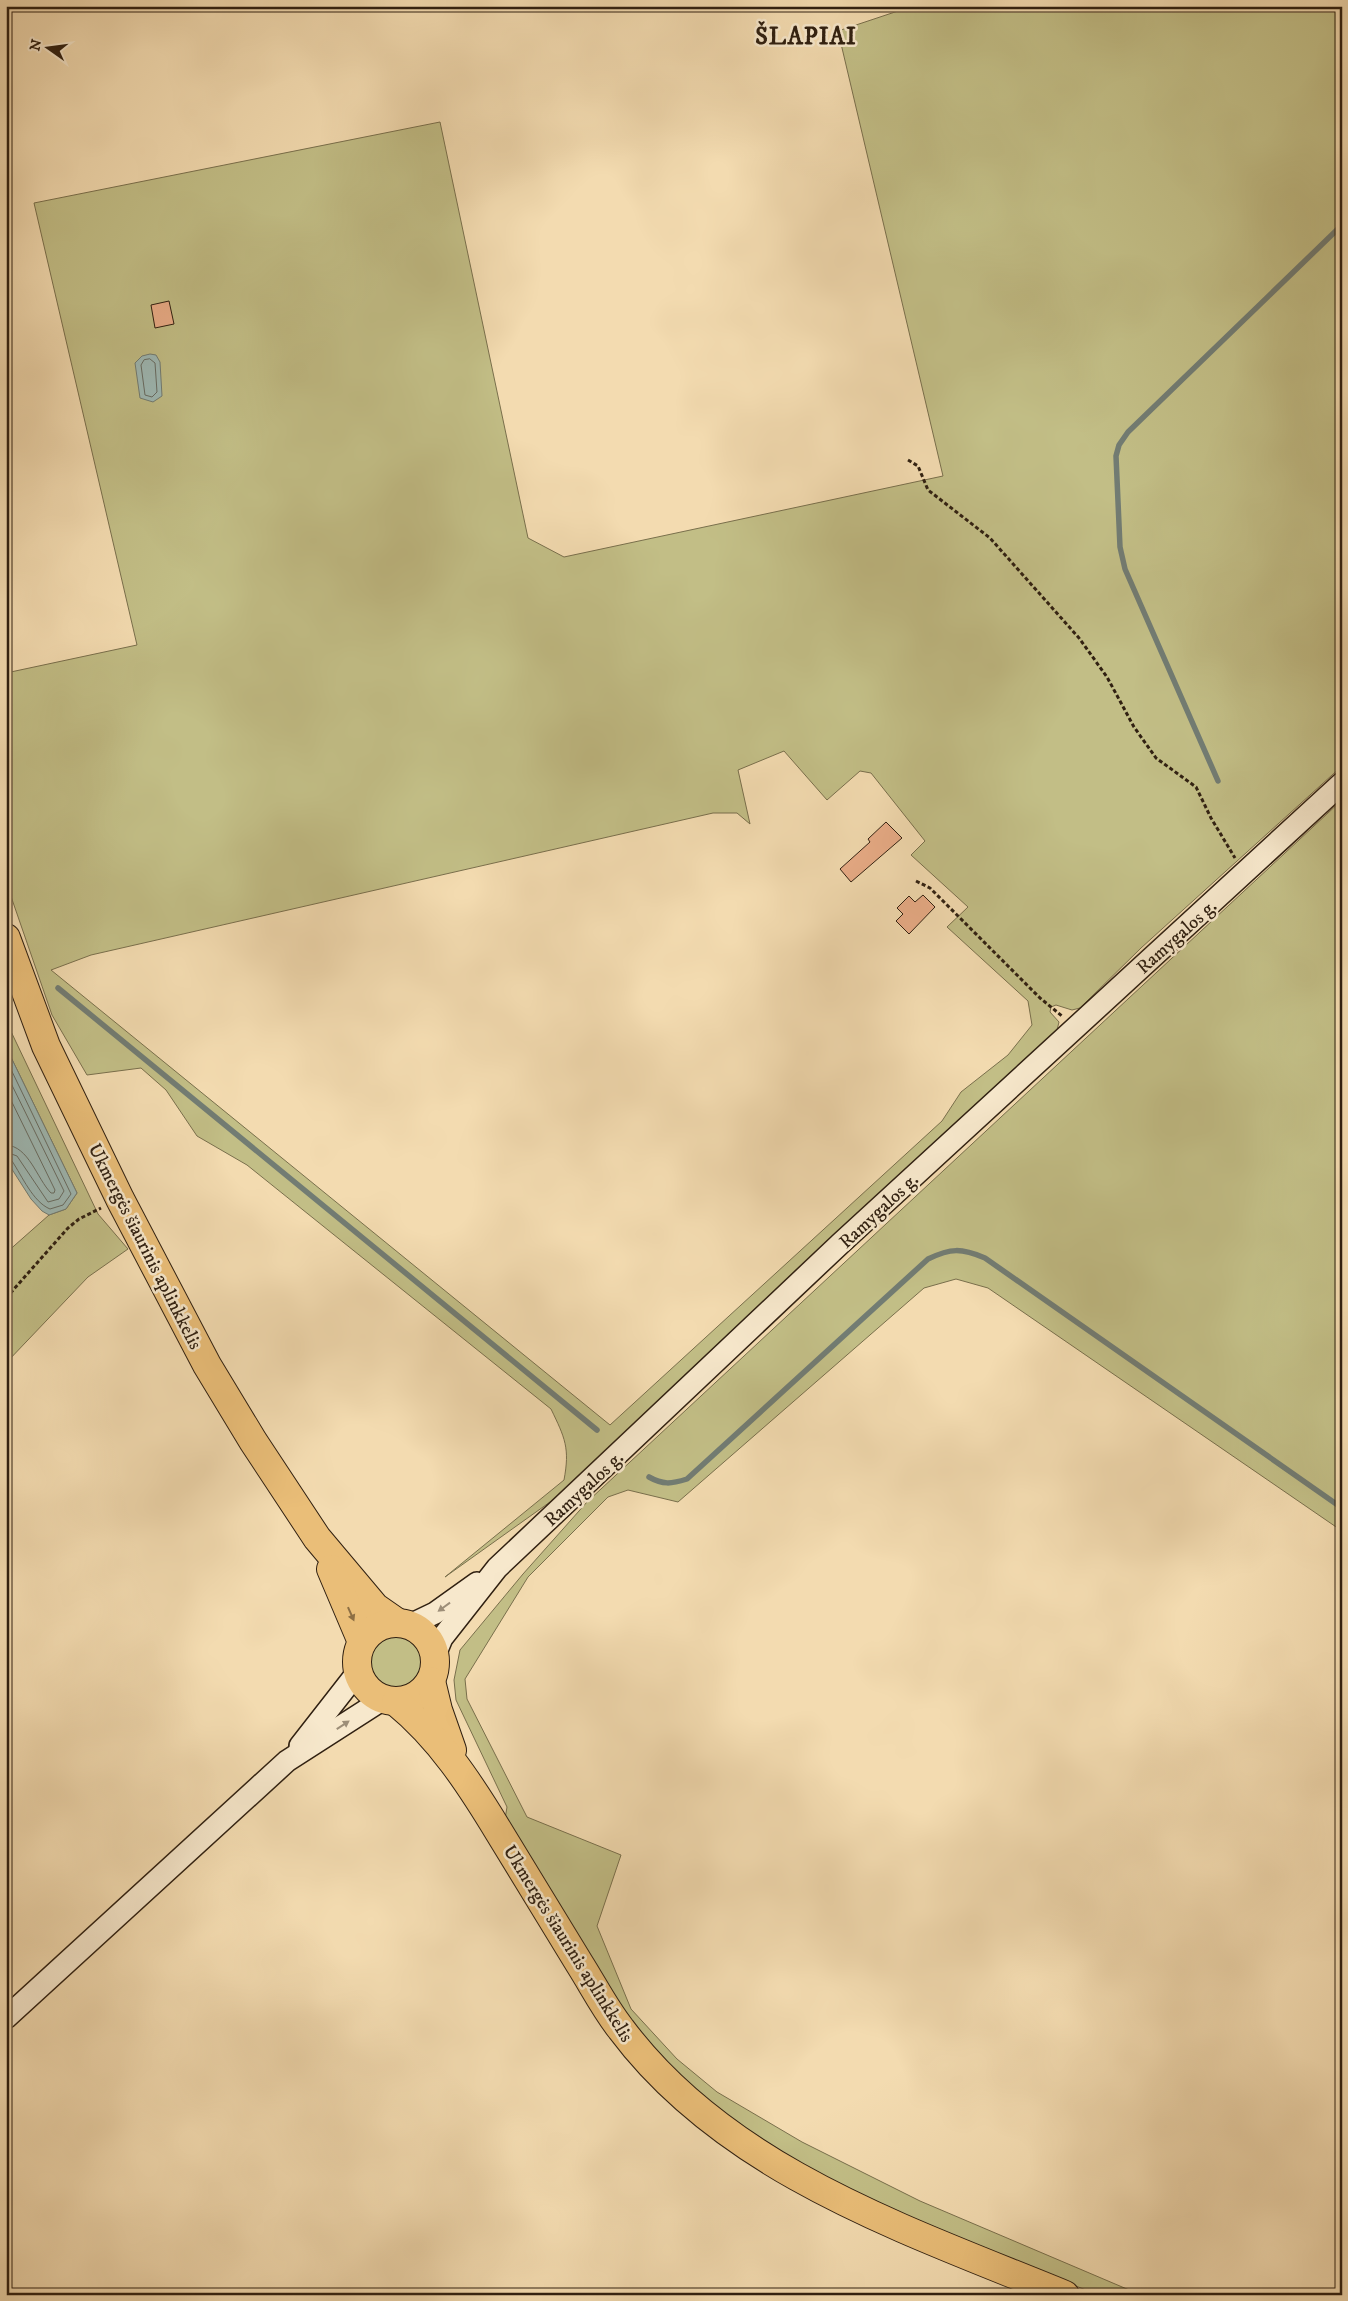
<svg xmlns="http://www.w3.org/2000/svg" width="1348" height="2301" font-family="'IM FELL DW Pica',serif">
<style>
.green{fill:#c2be86;stroke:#796f4c;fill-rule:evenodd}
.water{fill:#9eb9b5;stroke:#727c73}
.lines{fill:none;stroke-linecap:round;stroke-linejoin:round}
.shore{stroke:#676c63;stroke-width:1}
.stream{stroke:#727c73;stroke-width:5.5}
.building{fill:#eaad88;stroke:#302011}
.secondary-casing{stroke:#302011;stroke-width:24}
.highway-casing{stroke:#302011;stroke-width:30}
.path{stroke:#302011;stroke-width:3;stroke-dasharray:4 2.5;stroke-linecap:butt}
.secondary{stroke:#f7e8cc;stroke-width:21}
.highway{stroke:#eabe78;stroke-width:28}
.oneway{fill:#9d8e78}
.oneway2{fill:#8d6f44}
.labels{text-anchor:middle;stroke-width:5;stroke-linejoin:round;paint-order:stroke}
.street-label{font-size:19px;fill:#302011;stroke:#f7e8cc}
.district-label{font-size:24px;font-weight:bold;letter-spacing:1px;fill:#302011;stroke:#f7e8cc}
</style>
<rect width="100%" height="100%" fill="#f3dbb0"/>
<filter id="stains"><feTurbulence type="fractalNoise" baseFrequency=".004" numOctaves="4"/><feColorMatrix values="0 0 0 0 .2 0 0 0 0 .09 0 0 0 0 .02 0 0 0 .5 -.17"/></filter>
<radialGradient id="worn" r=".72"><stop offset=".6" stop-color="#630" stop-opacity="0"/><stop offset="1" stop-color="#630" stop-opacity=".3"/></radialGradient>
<g class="green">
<path d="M913 6H1342V766L1141 948 1080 1008 1072 1010 1056 1005 1051 1007 1050 1012 1059 1022 1057 1030 557 1497 445 1577 564 1480C570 1448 565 1438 551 1409L247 1165 197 1136 166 1090 141 1068 87 1075 52 1015 6 882V673L137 645 34 203 440 122 528 538 564 557 943 476 838 31ZM784 751 827 800 860 771 871 773 925 841 911 855 968 907 947 927 1028 1001 1032 1025 1008 1055 961 1092 942 1121 610 1425 51 970 91 955 713 813H737L750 824 738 770Z"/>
<polygon points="1342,800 1342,1531 988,1288 956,1279 924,1288 678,1502 628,1490 608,1497 528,1577 465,1679 467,1699 527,1817 621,1855 597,1926 631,2009 677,2059 717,2092 802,2142 920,2201 1141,2295 1098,2295 920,2222 824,2177 750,2135 690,2090 649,2048 618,2002 505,1819 507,1807 456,1700 454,1680 460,1650 523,1574 587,1502"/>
<polygon points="6,1021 98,1214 128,1249 88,1277 6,1363 6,1253 49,1215 66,1209 77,1193 6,1047"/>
<circle cx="395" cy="1663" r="27"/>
</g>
<g class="water">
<polygon points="150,354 156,355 160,362 162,396 153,402 140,398 135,363 142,356"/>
<polygon points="6,1047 77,1193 66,1209 49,1215 42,1211 31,1199 6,1160"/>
</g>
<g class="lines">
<g class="shore">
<polygon points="150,359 155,363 157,392 152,397 145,395 141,365 144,360"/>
<path d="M6 1059 71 1194 63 1205 50 1209C33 1202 22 1176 12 1161L6 1159"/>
<polyline points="6,1073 64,1191 59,1199 48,1202 17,1156 6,1152"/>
<path d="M6 1090 55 1190 54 1193H51C37 1179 29 1146 6 1145"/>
</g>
<g class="stream">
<polyline points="1218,781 1125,569 1120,547 1116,456 1119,445 1128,432 1342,225"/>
<polyline points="58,988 597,1430"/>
<path d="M649 1477C663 1485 671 1484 687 1479L928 1259C951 1248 961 1248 985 1258L1342 1508"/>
</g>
</g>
<g class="building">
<polygon points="169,301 174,324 155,328 151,305"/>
<polygon points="886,822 902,838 851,882 840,869 870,842 868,839"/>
<polygon points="923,895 935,907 909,934 896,921 903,914 897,908 909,896 915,902"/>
</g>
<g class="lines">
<g class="secondary-casing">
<g id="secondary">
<polyline points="410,1625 435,1613 477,1583"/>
<polyline points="435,1655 442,1638 497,1568 841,1243 1342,783"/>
<polyline points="300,1746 357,1673"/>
<polyline points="6,2018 287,1761 382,1700"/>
</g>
</g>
<g class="highway-casing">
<g id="highway">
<polyline points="6,938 46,1046 120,1199 207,1365 253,1441 317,1538 375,1607 398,1623"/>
<polyline points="331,1569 362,1642"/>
<circle cx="396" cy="1662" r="39"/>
<polyline points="431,1681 438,1710 452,1750"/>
<path d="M396 1702C440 1738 470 1784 499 1832 526 1876 552 1919 579 1963 593 1985 605 2009 621 2029 727 2171 907 2230 1065 2295"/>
</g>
</g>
<g class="path">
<polyline points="908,460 918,466 928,490 990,538 1079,638 1107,677 1134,727 1156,758 1196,787 1211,818 1235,858"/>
<polyline points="916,881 930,888 1040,998 1062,1016"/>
<polyline points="6,1298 68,1228 79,1219 101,1208"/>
</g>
<use href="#secondary" class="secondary"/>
<use href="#highway" class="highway"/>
</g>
<defs><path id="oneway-solid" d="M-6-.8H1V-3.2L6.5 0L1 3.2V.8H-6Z" transform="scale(1.25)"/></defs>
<g class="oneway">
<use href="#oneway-solid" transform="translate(444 1607) rotate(144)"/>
<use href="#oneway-solid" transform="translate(343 1725) rotate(-33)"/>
</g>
<use class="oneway2" href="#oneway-solid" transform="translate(351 1614) rotate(66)"/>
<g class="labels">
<g class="street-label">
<text transform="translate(1176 936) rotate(-42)" y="7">Ramygalos g.</text>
<text transform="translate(878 1210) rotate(-43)" y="7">Ramygalos g.</text>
<text transform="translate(146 1246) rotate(63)" y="7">Ukmergės šiaurinis aplinkkelis</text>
<text transform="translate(583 1488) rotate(-43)" y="7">Ramygalos g.</text>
<text transform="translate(569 1943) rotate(58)" y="7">Ukmergės šiaurinis aplinkkelis</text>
</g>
<g class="district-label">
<text x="806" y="44">ŠLAPIAI</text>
</g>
</g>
<rect width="1348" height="2301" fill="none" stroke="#f3dbb0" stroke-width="25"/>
<rect x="8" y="8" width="1333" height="2286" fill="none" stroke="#302011" stroke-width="2.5"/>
<rect x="12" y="12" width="1323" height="2276" fill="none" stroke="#302011"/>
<g transform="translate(48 48) rotate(284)" stroke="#f7e8cc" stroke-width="4" paint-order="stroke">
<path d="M0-4L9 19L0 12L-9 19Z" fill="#302011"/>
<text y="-8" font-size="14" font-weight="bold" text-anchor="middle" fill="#302011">N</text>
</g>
<rect width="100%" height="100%" filter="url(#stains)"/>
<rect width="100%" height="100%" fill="url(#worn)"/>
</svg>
